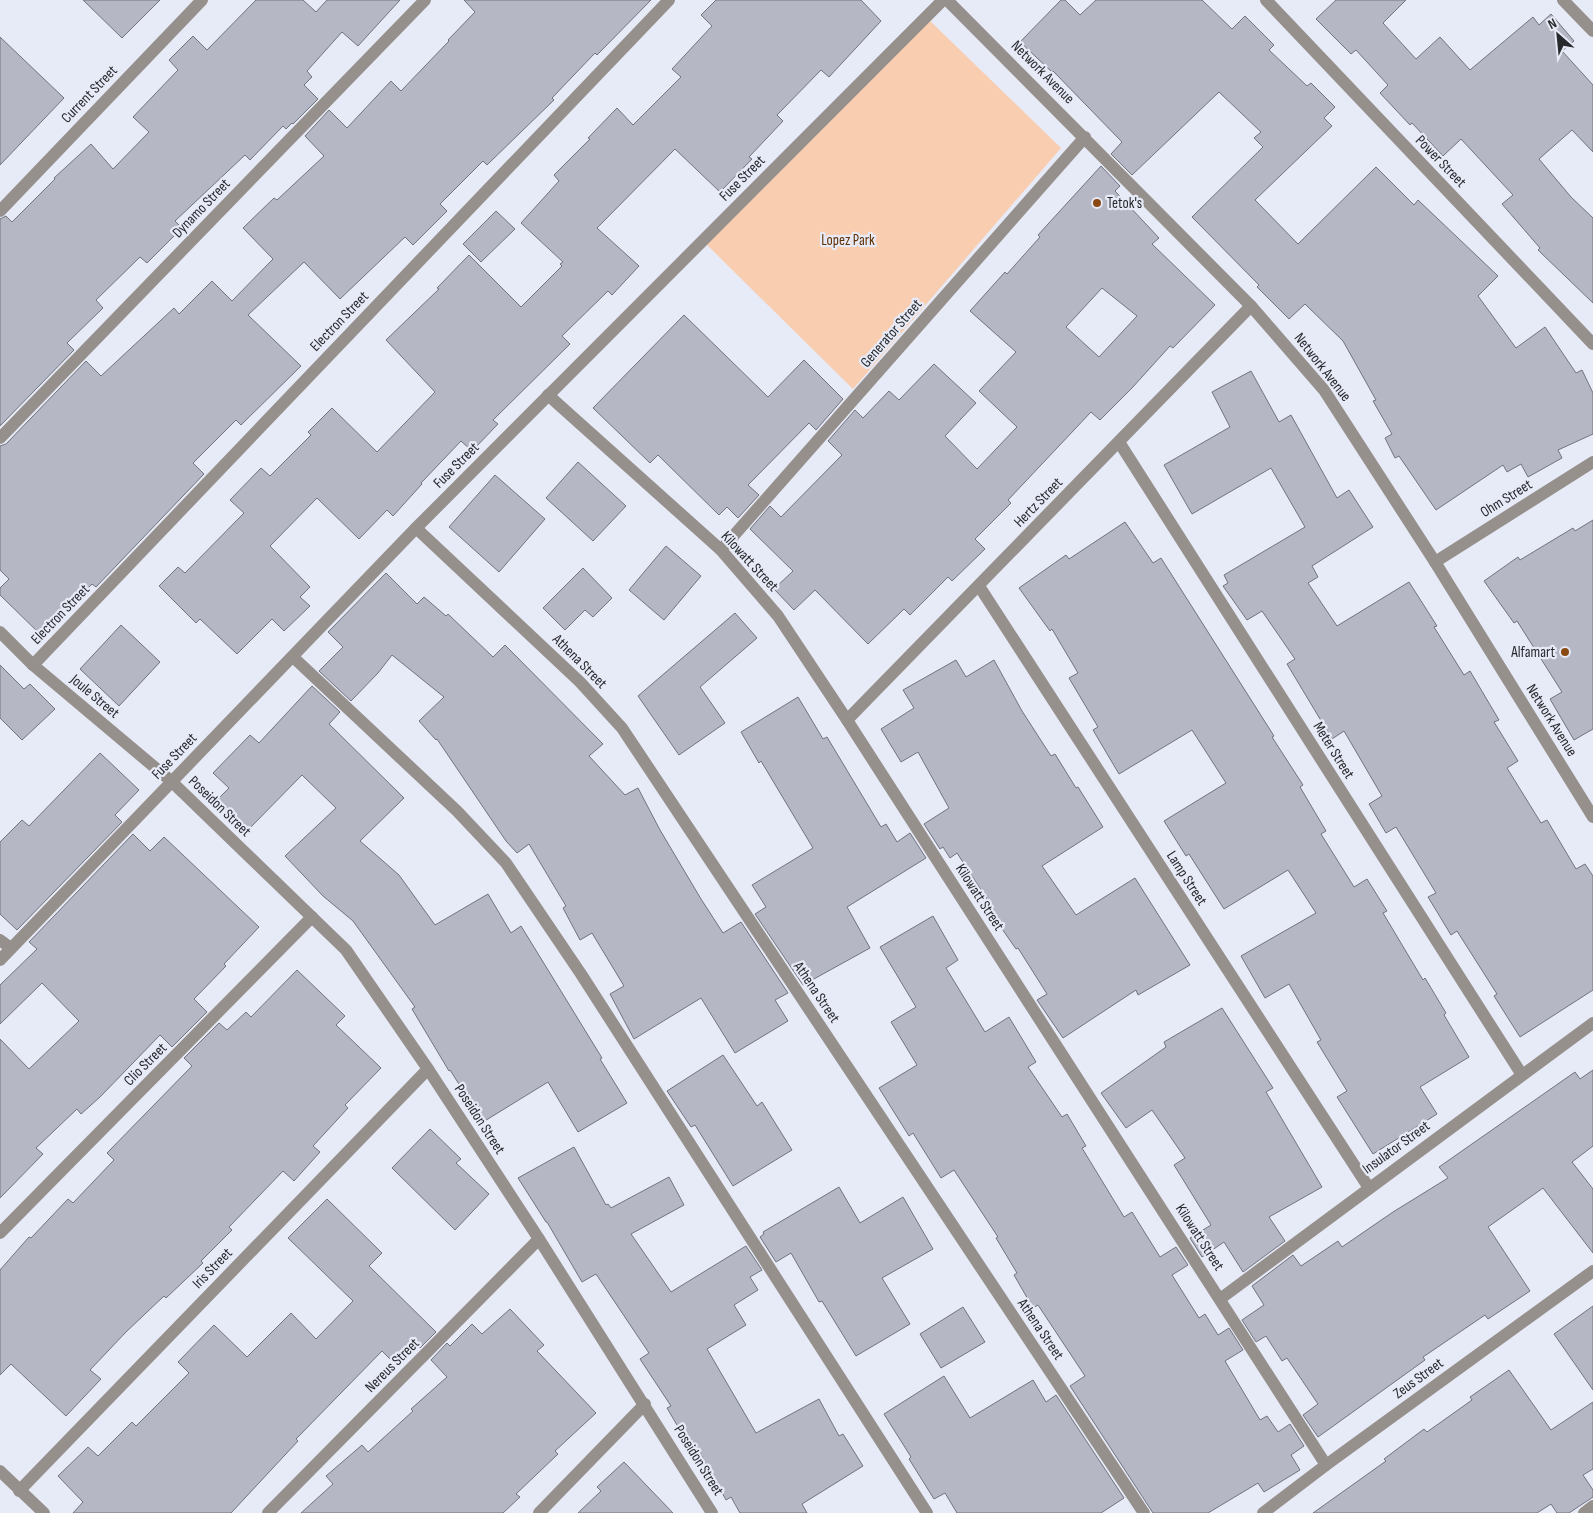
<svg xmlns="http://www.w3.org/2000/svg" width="1593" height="1513" font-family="'Sofia Sans Condensed',sans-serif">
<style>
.green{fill:#f9cdb0}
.building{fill:#b5b8c4;stroke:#71747f;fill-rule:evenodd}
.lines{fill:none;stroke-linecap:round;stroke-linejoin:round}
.minor{stroke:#96908d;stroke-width:12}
.tertiary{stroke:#96908d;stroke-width:12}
.poi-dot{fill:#8a4913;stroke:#e7eaf7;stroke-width:2}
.labels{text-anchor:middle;stroke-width:4.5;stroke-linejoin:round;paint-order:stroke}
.street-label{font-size:15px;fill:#28292d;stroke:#e7eaf7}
.poi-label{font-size:15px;fill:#28292d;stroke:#e7eaf7;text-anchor:start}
.park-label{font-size:15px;fill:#612f02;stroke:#e7eaf7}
</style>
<rect width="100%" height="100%" fill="#e7eaf7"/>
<polygon class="green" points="926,17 1061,148 853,389 703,241"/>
<g class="building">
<polygon points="83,0 160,0 122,38"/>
<polygon points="256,0 303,0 316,12 327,0 400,0 358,46 342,32 307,71 312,77 304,85 318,99 293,124 292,123 286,129 283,126 250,160 245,155 175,221 182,228 147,263 140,257 96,300 103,308 67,343 74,350 0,426 0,219 6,216 12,222 55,179 54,178 91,144 113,169 149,132 133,117 178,70 169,60 193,36 207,50"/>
<polygon points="464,0 651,0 597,55 595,53 552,98 554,100 522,131 487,165 483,161 440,204 447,211 413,245 405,237 340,299 304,262 248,315 301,366 241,425 236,420 193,463 204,474 96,587 92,584 42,636 0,595 0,588 9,579 0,570 0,446 6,444 86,361 101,376 174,308 179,314 212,281 232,301 273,259 243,228 274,198 277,200 324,156 305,136 329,110 347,128 391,81 401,91 449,41 448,40 475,12"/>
<polygon points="716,0 861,0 881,21 829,77 821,70 777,115 783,121 749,157 752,159 720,192 675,149 597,228 639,266 612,295 608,291 562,336 570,344 493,420 498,424 472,451 461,441 421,483 422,484 393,516 387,510 359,539 317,498 270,546 310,587 300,597 310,606 284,631 272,619 237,654 200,619 196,623 159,586 178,567 185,573 244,513 230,500 261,468 270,476 311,435 308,432 332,408 377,452 435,392 386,340 439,289 437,288 469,255 521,307 562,266 560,264 563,262 521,223 559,181 554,175 590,139 588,138 617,108 633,125 681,77 672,69 712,26 701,15"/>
<polygon points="1061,0 1065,0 1080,15 1096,0 1202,0 1232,29 1245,16 1274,45 1269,50 1307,86 1311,83 1335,107 1324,118 1332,126 1255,200 1298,244 1376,167 1414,205 1418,200 1498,276 1478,296 1516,348 1545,327 1576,373 1582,370 1593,393 1593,434 1558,450 1562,458 1528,477 1521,464 1507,472 1503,465 1436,510 1399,456 1395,458 1385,438 1392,434 1373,401 1376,400 1343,341 1305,304 1289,319 1257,287 1259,285 1192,217 1263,147 1254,138 1261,132 1219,92 1132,175 1111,154 1122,142 1053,71 1052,72 1020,42"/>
<polygon points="1336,0 1406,0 1383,23 1416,59 1440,37 1470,70 1533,17 1539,25 1551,14 1574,41 1562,51 1593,85 1593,152 1572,130 1539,159 1571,197 1593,218 1593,303 1538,250 1540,248 1502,204 1513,195 1461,139 1443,156 1412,123 1410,125 1380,93 1388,85 1356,50 1351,54 1316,19"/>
<polygon points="0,37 64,98 0,165"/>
<path d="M1101 166 1120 186 1115 191 1159 238 1152 244 1215 305 1173 348 1170 346 1132 388 1100 420 1091 412 1008 500 1011 503 975 539 985 549 952 581 948 577 910 615 904 609 868 644 815 590 794 610 774 589 793 571 750 529 770 506 781 517 842 455 828 441 855 410 863 418 889 391 899 400 934 364 976 403 945 436 977 469 1017 427 979 391 1016 352 970 311 1005 272 1007 274 1040 237 1038 235ZM1102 288 1137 316 1099 357 1066 327Z"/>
<polygon points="496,211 515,229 481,262 463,244"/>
<polygon points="684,315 768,397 804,360 843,399 816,430 809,423 748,485 759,495 738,518 727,507 719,515 658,455 650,463 593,408"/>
<polygon points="1251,371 1279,422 1291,415 1337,498 1349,490 1373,527 1312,566 1318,577 1308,583 1337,626 1409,582 1437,626 1434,627 1464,675 1470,671 1499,720 1494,722 1518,761 1507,768 1541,823 1547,820 1576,869 1585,864 1593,876 1593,990 1520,1037 1494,996 1497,994 1457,931 1451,935 1428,897 1436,893 1396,827 1386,833 1369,804 1382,796 1344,731 1332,739 1287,664 1295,659 1262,611 1247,620 1223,586 1228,583 1224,575 1305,527 1271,468 1192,514 1164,465 1230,427 1212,392"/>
<polygon points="578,462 626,506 593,541 546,498"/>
<polygon points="495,475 545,519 499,572 449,527"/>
<polygon points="1593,520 1593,729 1574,740 1550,699 1562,692 1517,621 1514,623 1484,581 1518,557 1520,560 1573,528 1575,531"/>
<polygon points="1125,522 1153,563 1161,558 1274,736 1272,737 1303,785 1300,787 1326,831 1321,834 1354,887 1367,879 1387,911 1383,913 1423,980 1425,978 1446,1013 1444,1015 1469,1057 1420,1087 1437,1114 1373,1154 1337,1097 1347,1091 1317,1042 1321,1040 1289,984 1265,998 1241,956 1316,913 1288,870 1224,909 1189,854 1186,856 1164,821 1226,783 1192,730 1119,774 1093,730 1098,727 1069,678 1078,673 1052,629 1050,631 1019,588 1066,555 1069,559"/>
<polygon points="666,546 701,576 664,620 629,590"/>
<polygon points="583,568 612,598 593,617 585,610 565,630 543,608"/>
<polygon points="386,573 417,604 424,597 446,616 448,614 493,657 505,645 603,744 589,756 625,795 638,788 660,830 701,899 723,933 741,922 788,993 775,1000 788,1021 735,1053 701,998 634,1039 610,994 624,986 592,933 580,940 563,908 566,906 529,844 517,853 506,841 437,739 436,740 419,721 444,697 392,655 378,673 351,701 319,671 343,647 328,632"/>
<polygon points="735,613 757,638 700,687 725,723 679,755 638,696"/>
<polygon points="121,625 160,662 119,706 80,669"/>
<polygon points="956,660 966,677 994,660 1022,711 1051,756 1055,754 1076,788 1078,787 1103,827 1042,866 1076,915 1135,878 1190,965 1138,995 1136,990 1063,1038 1037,1000 1047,994 1018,948 1016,949 991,913 994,910 957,853 950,858 943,847 940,849 924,824 949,808 918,752 901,762 881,729 914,708 903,690"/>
<polygon points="0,665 24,689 30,684 55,709 22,740 0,718"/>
<polygon points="312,686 340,712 329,724 404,798 360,841 399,875 435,925 488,894 511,933 521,926 602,1058 600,1059 627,1103 578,1132 548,1082 483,1122 450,1070 449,1071 412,1009 415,1007 353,921 323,896 285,856 336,808 302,775 247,831 216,801 229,788 213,773 250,735 259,743"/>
<polygon points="798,697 823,739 827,737 881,827 886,824 897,842 910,833 926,858 847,907 870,948 803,985 755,914 766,907 752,885 813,848 761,761 759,763 741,732"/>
<polygon points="100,753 139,790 115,815 122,822 17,930 0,914 0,842 22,820 29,826"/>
<polygon points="133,834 150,851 164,837 259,927 224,964 226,966 194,999 207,1012 172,1047 160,1035 100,1097 81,1114 77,1109 36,1148 43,1154 0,1198 0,1039 29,1069 79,1021 42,983 0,1024 0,985 37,949 29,942"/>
<polygon points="933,916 958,960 946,968 985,1032 1009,1017 1036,1062 1028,1067 1062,1117 1067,1114 1086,1146 1082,1148 1124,1217 1132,1212 1160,1257 1176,1247 1188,1265 1172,1275 1199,1318 1205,1314 1218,1335 1229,1328 1243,1350 1225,1361 1260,1420 1267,1416 1278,1432 1290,1424 1304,1446 1291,1455 1300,1470 1264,1492 1258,1483 1208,1513 1153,1513 1070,1386 1085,1376 1038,1305 1033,1308 1014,1275 1017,1273 996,1238 998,1237 954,1170 941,1178 913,1133 909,1136 879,1088 917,1065 891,1022 916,1007 880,947"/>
<polygon points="297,970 345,1016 336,1025 381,1068 345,1105 348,1108 313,1146 320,1152 294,1181 283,1171 229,1227 232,1230 201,1261 203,1263 166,1298 164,1296 126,1332 90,1370 101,1379 66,1416 11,1364 0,1375 0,1270 29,1237 31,1238 68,1199 73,1203 114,1160 107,1153 192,1066 184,1058 219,1023 227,1030 246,1012 251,1017"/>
<polygon points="1222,1008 1273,1088 1266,1092 1322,1187 1269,1217 1285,1241 1243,1272 1224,1242 1202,1257 1190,1238 1211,1225 1174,1165 1185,1158 1152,1110 1126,1128 1101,1093 1166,1047 1164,1042"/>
<polygon points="723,1055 757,1106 762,1102 792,1150 733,1186 695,1125 691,1127 667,1091"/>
<polygon points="1593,1070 1593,1146 1572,1162 1593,1189 1593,1253 1543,1188 1488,1227 1530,1291 1488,1319 1485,1315 1423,1357 1425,1360 1318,1437 1303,1415 1318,1404 1287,1358 1282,1361 1266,1336 1256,1342 1242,1320 1264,1305 1252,1286 1293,1255 1301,1266 1338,1241 1342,1247 1393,1212 1448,1178 1439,1167 1575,1072 1580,1079"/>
<polygon points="430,1129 461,1159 456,1163 489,1194 455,1230 392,1168"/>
<polygon points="574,1147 606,1205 608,1204 611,1208 669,1177 684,1205 631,1234 671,1292 746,1246 762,1270 750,1277 758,1290 734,1305 746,1325 707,1349 756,1433 819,1399 839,1436 843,1434 863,1466 802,1504 807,1513 740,1513 731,1497 726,1500 699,1451 694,1454 667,1408 671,1406 640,1359 649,1353 596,1274 582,1282 547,1222 546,1222 518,1178"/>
<polygon points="839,1187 860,1223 903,1197 933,1249 882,1278 910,1324 856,1356 822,1301 819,1302 791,1253 776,1262 760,1237 764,1234 763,1232"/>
<polygon points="327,1199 382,1253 369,1266 436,1332 420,1348 415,1343 394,1363 382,1351 296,1439 298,1441 231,1513 73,1513 83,1502 58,1476 88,1447 98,1456 132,1422 136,1426 189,1373 178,1362 214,1325 247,1357 291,1313 316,1339 353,1301 288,1238"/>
<polygon points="1593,1306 1593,1390 1554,1334"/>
<polygon points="963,1307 985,1342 941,1368 920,1334"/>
<polygon points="510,1309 544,1345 537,1351 596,1413 555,1451 558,1454 516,1494 520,1497 503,1513 301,1513 333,1484 326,1476 362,1445 368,1452 413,1411 411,1409 447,1377 431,1360 447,1343 450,1346 472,1324 482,1334"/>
<polygon points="1509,1370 1551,1430 1593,1402 1593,1469 1583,1475 1593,1490 1593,1497 1569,1513 1557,1513 1551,1504 1537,1513 1313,1513 1386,1461 1384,1459 1424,1429 1427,1432 1472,1400 1470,1397"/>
<polygon points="944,1376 970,1418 1033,1380 1046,1402 1056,1395 1124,1498 1101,1513 957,1513 945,1493 934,1499 909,1459 911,1457 884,1414"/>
<polygon points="624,1462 673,1513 578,1513 601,1491 597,1487"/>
</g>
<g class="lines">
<g class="minor">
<polyline points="1266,0 1593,344"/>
<polyline points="1563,0 1593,31"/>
<polyline points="0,211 202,0"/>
<polyline points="548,395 721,550 778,616 847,720 1326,1465"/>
<polyline points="0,438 425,0"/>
<polyline points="1119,442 1522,1075"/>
<polyline points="416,528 580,682 622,728 1144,1513"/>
<polyline points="721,550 1085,137"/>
<polyline points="1435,562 1593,462"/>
<polyline points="979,586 1369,1188"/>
<polyline points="0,632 33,665 171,781 346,950 428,1069 539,1239 712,1513"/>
<polyline points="293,657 457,811 506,863 581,974 927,1513"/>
<polyline points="33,665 669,0"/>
<polyline points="847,720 1251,306"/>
<polyline points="0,940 11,948"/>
<polyline points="0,960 416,528 943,0"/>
<polyline points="0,1233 312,917"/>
<polyline points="1220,1299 1593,1023"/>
<polyline points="0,1471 44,1513"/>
<polyline points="19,1491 428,1069"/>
<polyline points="268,1513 539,1239"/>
<polyline points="539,1513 645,1404"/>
<polyline points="1263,1513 1326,1465 1593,1271"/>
<polyline points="1584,1513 1593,1506"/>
</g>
<polyline class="tertiary" points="947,0 1251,306 1324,390 1435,562 1593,817"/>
</g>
<g class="poi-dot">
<circle cx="1097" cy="203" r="5"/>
<circle cx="1565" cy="652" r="5"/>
</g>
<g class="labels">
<g class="street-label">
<text transform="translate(1043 72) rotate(45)" y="5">Network Avenue</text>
<text transform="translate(89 94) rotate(-46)" y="5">Current Street</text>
<text transform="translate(1441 161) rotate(46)" y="5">Power Street</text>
<text transform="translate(742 178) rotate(-45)" y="5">Fuse Street</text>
<text transform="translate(201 208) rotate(-46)" y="5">Dynamo Street</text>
<text transform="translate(339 321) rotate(-46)" y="5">Electron Street</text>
<text transform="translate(891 333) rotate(-49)" y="5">Generator Street</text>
<text transform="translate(1323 367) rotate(52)" y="5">Network Avenue</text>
<text transform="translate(456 465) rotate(-45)" y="5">Fuse Street</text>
<text transform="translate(1506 498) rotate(-32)" y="5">Ohm Street</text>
<text transform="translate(1038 502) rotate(-46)" y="5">Hertz Street</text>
<text transform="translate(750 561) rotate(47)" y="5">Kilowatt Street</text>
<text transform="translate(60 614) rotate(-46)" y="5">Electron Street</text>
<text transform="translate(580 661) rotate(45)" y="5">Athena Street</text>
<text transform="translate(95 696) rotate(40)" y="5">Joule Street</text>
<text transform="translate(1552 720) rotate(58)" y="5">Network Avenue</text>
<text transform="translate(1334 750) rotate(58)" y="5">Meter Street</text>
<text transform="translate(174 756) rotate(-46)" y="5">Fuse Street</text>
<text transform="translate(220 806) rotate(44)" y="5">Poseidon Street</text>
<text transform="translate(1187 878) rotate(57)" y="5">Lamp Street</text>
<text transform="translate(980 897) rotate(57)" y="5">Kilowatt Street</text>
<text transform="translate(817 992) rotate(56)" y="5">Athena Street</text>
<text transform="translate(145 1064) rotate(-45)" y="5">Clio Street</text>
<text transform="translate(480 1119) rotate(57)" y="5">Poseidon Street</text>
<text transform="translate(1396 1147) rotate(-36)" y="5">Insulator Street</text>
<text transform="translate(1200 1237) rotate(57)" y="5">Kilowatt Street</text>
<text transform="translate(212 1268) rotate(-46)" y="5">Iris Street</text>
<text transform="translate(1041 1329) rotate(56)" y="5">Athena Street</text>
<text transform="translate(392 1365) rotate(-45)" y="5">Nereus Street</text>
<text transform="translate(1418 1378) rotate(-36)" y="5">Zeus Street</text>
<text transform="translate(699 1460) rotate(58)" y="5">Poseidon Street</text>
</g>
<g class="poi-label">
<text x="1107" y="208">Tetok's</text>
<text x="1555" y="657" text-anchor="end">Alfamart</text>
</g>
<g class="park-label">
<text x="848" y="245">Lopez Park</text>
</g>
</g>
<g transform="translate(1558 35) rotate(333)" stroke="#e7eaf7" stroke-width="4" paint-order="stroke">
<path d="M0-4L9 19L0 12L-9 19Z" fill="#28292d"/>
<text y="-8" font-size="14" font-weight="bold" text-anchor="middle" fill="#28292d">N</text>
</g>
</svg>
